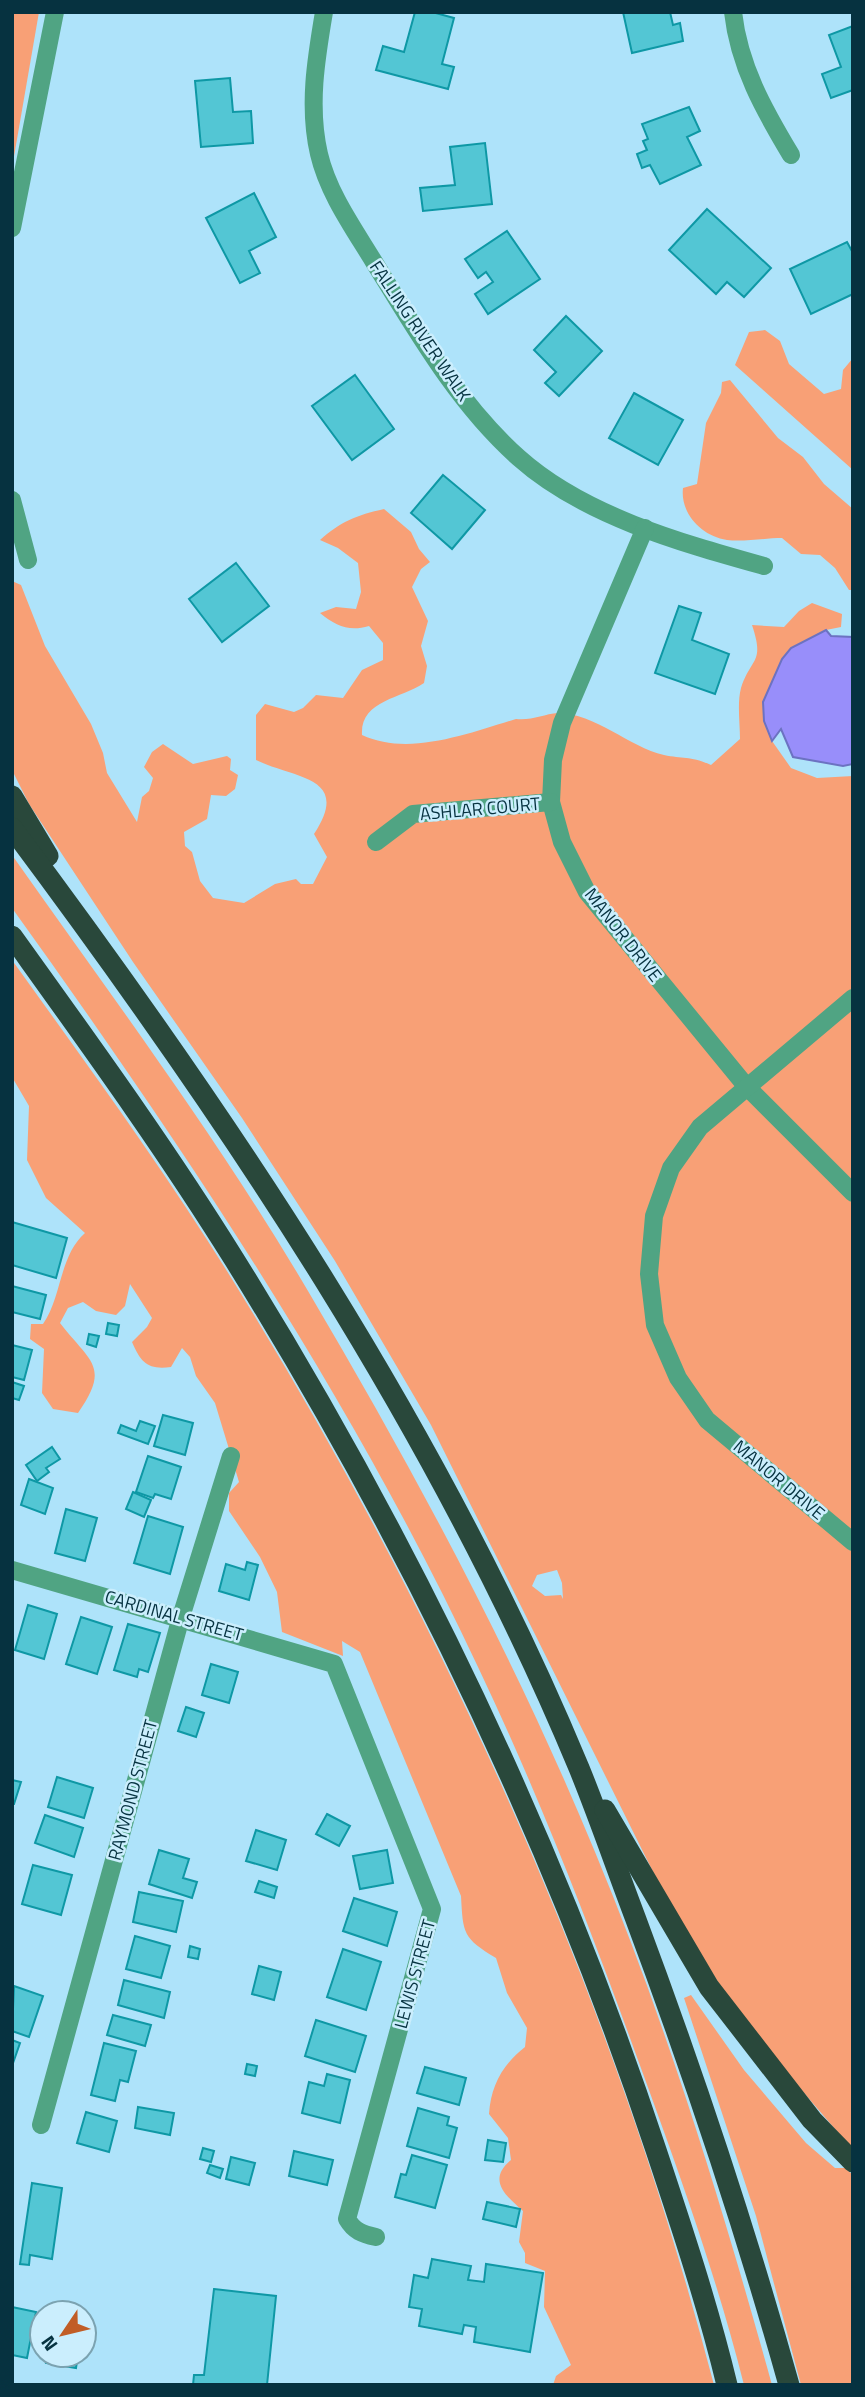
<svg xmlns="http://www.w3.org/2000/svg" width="865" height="2397" font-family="'Titillium Web',sans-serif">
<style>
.green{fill:#f8a076;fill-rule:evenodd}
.water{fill:#988efa;stroke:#6c72c2;stroke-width:2}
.building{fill:#53c6d4;stroke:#0e98a5;stroke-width:2}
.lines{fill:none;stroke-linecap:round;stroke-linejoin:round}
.minor{stroke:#50a483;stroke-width:18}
.motorway{stroke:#29483b;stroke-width:21}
.labels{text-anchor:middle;stroke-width:5;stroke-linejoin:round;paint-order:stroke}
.street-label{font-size:18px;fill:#063240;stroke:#cbeefd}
</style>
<rect width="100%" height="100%" fill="#aee3fa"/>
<g class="green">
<polygon points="12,12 39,12 12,168"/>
<polygon points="765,330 780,341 789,364 824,394 841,389 843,370 853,358 853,470 735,365 749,332"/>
<path d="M730 380 778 438 803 457 824 484 853 509V590H849L835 568 820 555 801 554 782 538C765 538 744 542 727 540 701 536 680 513 683 488L697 484 706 423 721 393 722 382Z"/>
<path d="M384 509 411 532 419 549 430 562 421 569 412 587 428 621 421 646 427 666 424 683C401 699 360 700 362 735 409 757 469 733 516 719 531 721 544 714 558 713 595 713 629 747 664 755 683 759 691 756 711 765L740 739C740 724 737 703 741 688 751 657 765 664 752 625L784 627 799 611 812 603 842 614 841 627 826 630 782 659 763 702 764 721 772 741 791 768 817 778 853 776V2150L743 2022 669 1904 431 1425 335 1261 242 1118 133 962 29 804 12 770V581L21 585 45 646 91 724 103 753 107 773 137 822 142 797 149 791 153 778 144 767 152 752 163 744 193 764 227 756 231 759 230 770 238 775 235 789 226 796 211 795 207 819 184 832 185 846 192 852 200 881 213 898 244 903 275 884 296 879 301 884H313L327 857 314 834C352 776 295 779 256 760V715L265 704 294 712 303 708 316 695 343 698 362 670 383 660V643L369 626C349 632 336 626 320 613L336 607 356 609 361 592 358 563 338 548 320 540C340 522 357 515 384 509ZM557 1570 562 1583 563 1599 561 1595 545 1596 532 1586 537 1575Z"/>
<path d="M12 855C113 998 219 1140 308 1291 415 1472 515 1658 595 1852 667 2025 722 2205 772 2385H744C716 2274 677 2167 638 2060 590 1927 539 1795 478 1667 352 1398 185 1149 12 908Z"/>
<path d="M12 960C88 1066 166 1172 235 1284 445 1624 613 1997 714 2385H553L556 2376 571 2365 544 2307 545 2271 525 2263V2253L519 2242 523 2211C505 2195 487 2180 511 2160L508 2138 489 2114C491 2086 502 2065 525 2047L527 2028 507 1993 496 1958C463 1938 463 1934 461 1896L360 1652 342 1641 343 1656 282 1632 277 1592 260 1557 229 1511V1493L239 1482 215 1403 196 1376 190 1357 182 1348 171 1367C148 1370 141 1363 132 1342L147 1327 152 1318 130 1284 125 1306 116 1315 96 1311 83 1302 68 1308 60 1323C90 1362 111 1366 78 1413L53 1409 42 1393 44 1349 30 1339 31 1324H43C62 1297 59 1256 85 1233L46 1198 27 1160 29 1106 12 1077Z"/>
<polygon points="691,1995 744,2070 806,2143 835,2168 845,2168 853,2175 853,2385 801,2385 756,2216 684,1998"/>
</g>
<polygon class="water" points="826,630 831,636 853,637 853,764 843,766 793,757 781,729 772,741 764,721 763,702 782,659 791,648"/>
<g class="building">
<polygon points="415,12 432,12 454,18 442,64 454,67 448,89 376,70 383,46 404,52"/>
<polygon points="623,12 670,12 673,25 680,23 683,41 632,53"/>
<polygon points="853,26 853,90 831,98 822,74 841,67 829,35"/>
<polygon points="230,78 233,112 251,111 253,143 201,147 195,81"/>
<polygon points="689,107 700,131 687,137 701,165 660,184 650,165 642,168 637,154 647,150 643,141 648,139 642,124"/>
<polygon points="485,143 492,204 423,211 420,188 455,185 450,147"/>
<polygon points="254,193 276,237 249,251 260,273 240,283 206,218"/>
<polygon points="707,209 771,268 744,297 727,282 716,294 669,250"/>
<polygon points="507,231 540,279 488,314 475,294 493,282 486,272 478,278 465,259"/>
<polygon points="847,242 853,253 853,294 811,314 790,269"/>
<polygon points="566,316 602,351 559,396 545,383 556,372 534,350"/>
<polygon points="355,375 394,429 352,460 312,406"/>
<polygon points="634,393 683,420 658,465 609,438"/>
<polygon points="443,475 485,510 452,549 411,513"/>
<polygon points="236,563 269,606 222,642 189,599"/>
<polygon points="679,606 701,613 692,640 729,654 715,694 655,673"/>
<polygon points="12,1222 67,1238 56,1278 12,1265"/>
<polygon points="12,1286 46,1295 40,1319 12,1312"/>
<polygon points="108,1323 119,1325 117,1336 106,1334"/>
<polygon points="89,1334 99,1336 96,1347 87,1344"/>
<polygon points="12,1345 32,1350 24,1380 12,1377"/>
<polygon points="12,1382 24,1386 19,1400 12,1398"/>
<polygon points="163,1415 193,1423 185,1455 154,1446"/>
<polygon points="140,1421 155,1426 148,1444 118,1433 121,1425 136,1431"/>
<polygon points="52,1447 60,1459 46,1468 49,1472 37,1481 26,1465"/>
<polygon points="148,1456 181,1467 171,1499 155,1494 153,1498 136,1492"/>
<polygon points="29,1479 53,1488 45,1514 21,1505"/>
<polygon points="133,1492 151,1500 144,1517 126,1509"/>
<polygon points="66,1509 97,1518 85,1561 55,1553"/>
<polygon points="148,1516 183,1527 170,1574 134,1563"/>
<polygon points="247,1562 258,1565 249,1600 219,1591 226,1564 245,1570"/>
<polygon points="28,1605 57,1614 44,1659 15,1650"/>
<polygon points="81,1617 112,1627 97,1674 66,1664"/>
<polygon points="128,1624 160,1633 148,1672 139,1669 137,1677 114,1670"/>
<polygon points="211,1664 238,1672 229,1703 202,1695"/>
<polygon points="186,1707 204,1713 196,1737 178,1731"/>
<polygon points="57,1777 93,1788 84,1818 48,1807"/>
<polygon points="12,1780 21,1782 14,1804 12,1804"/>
<polygon points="327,1814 350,1826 339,1846 316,1834"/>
<polygon points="45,1815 83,1828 74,1857 35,1843"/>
<polygon points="256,1830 286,1840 277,1870 246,1861"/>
<polygon points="159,1850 189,1859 183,1878 197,1882 192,1898 149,1884"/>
<polygon points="387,1850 393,1883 360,1889 353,1856"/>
<polygon points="33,1865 72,1875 61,1915 22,1904"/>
<polygon points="259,1881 277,1887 274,1898 255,1892"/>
<polygon points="139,1892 183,1901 176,1932 133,1922"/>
<polygon points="354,1898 397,1912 387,1946 343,1931"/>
<polygon points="135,1936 170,1946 161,1978 126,1969"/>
<polygon points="190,1946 200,1949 198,1959 188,1957"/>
<polygon points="343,1949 381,1962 366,2010 327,1997"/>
<polygon points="259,1966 281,1972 274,2000 252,1994"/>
<polygon points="124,1980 170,1992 164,2018 118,2005"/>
<polygon points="14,1986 43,1996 29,2037 12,2031"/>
<polygon points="113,2015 151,2025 145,2046 107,2035"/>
<polygon points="316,2020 366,2036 355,2072 305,2056"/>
<polygon points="12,2040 20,2043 12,2066"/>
<polygon points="104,2043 136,2051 128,2082 120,2080 115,2101 91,2095"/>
<polygon points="247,2064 257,2066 255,2076 245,2074"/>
<polygon points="425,2067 466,2078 459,2105 417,2093"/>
<polygon points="327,2074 350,2080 340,2123 302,2113 309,2082 324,2086"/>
<polygon points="138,2107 174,2113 170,2135 135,2128"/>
<polygon points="418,2108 449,2117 447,2125 457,2128 449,2158 407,2146"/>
<polygon points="86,2112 117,2121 109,2152 77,2143"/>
<polygon points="488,2140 506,2143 503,2162 485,2160"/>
<polygon points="203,2148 214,2151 211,2162 200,2159"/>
<polygon points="294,2151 333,2160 327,2185 289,2176"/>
<polygon points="412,2155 447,2165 435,2208 395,2197 401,2174 406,2175"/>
<polygon points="231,2157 255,2163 249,2185 226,2179"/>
<polygon points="210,2165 223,2169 220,2178 207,2173"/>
<polygon points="32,2183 62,2188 52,2259 30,2255 29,2265 20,2264"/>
<polygon points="487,2202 520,2209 516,2227 483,2219"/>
<polygon points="432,2259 471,2266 468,2280 484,2282 486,2264 543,2273 530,2352 474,2342 476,2327 464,2325 462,2334 419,2326 422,2309 409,2307 414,2275 428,2278"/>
<polygon points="214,2289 276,2296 267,2385 193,2385 194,2375 204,2375"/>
<polygon points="12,2307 36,2312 27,2358 12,2355"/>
<polygon points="47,2355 78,2355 76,2368 46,2363"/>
</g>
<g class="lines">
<g class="minor">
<path d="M324 12C316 59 308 107 319 154 328 193 354 229 374 262 416 330 458 404 519 458 584 516 682 543 764 566"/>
<path d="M733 12C739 66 764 110 791 155"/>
<polyline points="12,228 55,12"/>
<polyline points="12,500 28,560"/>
<polyline points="645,528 562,723 553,760 551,802 562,842 587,892 746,1086 853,1193"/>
<polyline points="376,842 413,814 551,802"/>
<polyline points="853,998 700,1127 671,1168 654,1216 649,1274 655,1325 678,1378 707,1420 853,1542"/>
<path d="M12 1570 334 1664 432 1909 347 2219C354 2231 362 2234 376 2237"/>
<polyline points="41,2125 181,1617 231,1456"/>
</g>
<g class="motorway">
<polyline points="12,796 48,856"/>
<path d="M12 828C231 1121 438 1429 579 1768 599 1817 616 1867 635 1917 693 2072 744 2224 789 2385"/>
<path d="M12 936C88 1042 165 1148 234 1259 409 1540 552 1836 656 2150 682 2228 708 2306 727 2385"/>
<polyline points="605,1810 709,1987 812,2120 853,2162"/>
</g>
</g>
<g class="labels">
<g class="street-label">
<text transform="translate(420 331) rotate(56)" y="6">FALLING RIVER WALK</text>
<text transform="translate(480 809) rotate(-5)" y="6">ASHLAR COURT</text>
<text transform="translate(623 935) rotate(52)" y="6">MANOR DRIVE</text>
<text transform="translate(779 1480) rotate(40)" y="6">MANOR DRIVE</text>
<text transform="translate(174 1616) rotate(16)" y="6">CARDINAL STREET</text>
<text transform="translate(133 1790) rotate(-75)" y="6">RAYMOND STREET</text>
<text transform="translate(415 1974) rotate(-75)" y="6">LEWIS STREET</text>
</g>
</g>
<rect width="865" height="2397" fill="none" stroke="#063240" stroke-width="28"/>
<g transform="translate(63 2334) rotate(235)"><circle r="33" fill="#cbeefd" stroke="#7ca3b1" stroke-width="2"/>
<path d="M0-5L12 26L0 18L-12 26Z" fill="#c15d26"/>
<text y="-10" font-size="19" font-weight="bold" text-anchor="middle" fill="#063240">N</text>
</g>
</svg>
